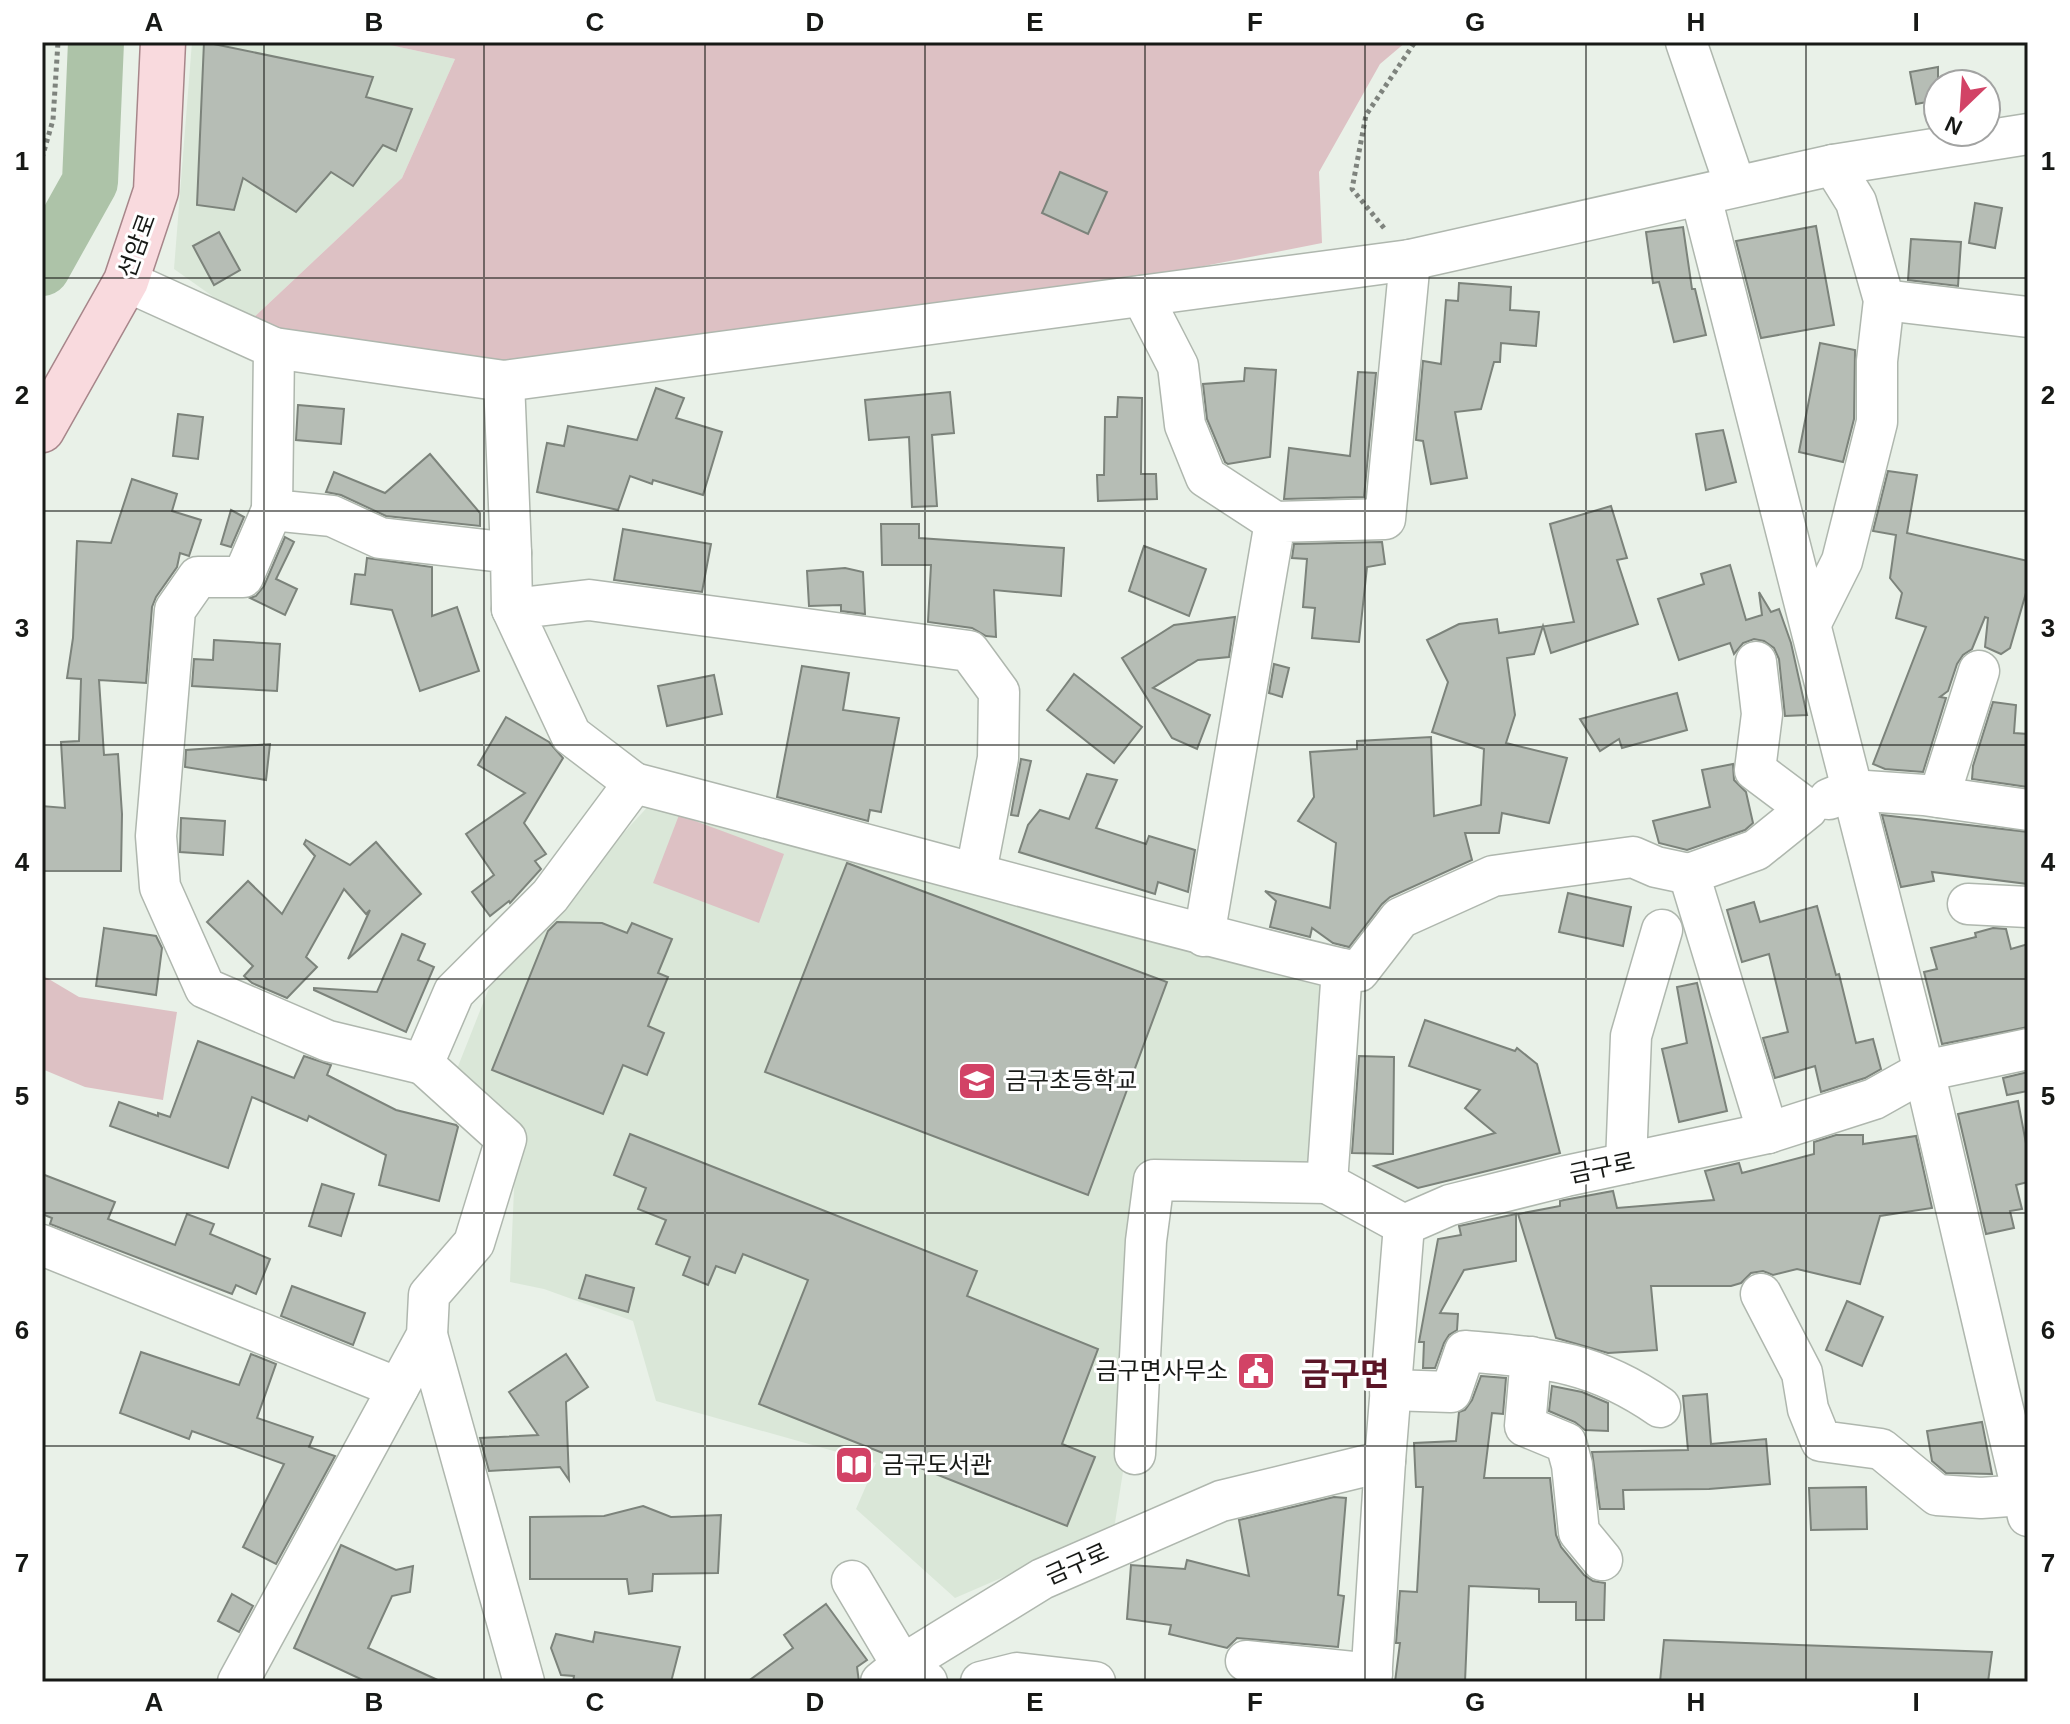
<svg xmlns="http://www.w3.org/2000/svg" width="2070" height="1724" font-family="Helvetica,'Noto Sans KR',sans-serif">
<style>
.built{fill:#dae7d8}
.green{fill:#ddc1c4}
.lines{fill:none;stroke-linecap:round;stroke-linejoin:round}
.river{stroke:#adc3a8;stroke-width:56}
.building{fill:#b6bdb5;stroke:#7c837b;stroke-width:2}
.minor-casing{stroke:#afb7ae;stroke-width:43}
.major-casing{stroke:#a7868a;stroke-width:47}
.path{stroke:#7e837d;stroke-width:5;stroke-dasharray:4 4;stroke-linecap:butt}
.minor{stroke:#fff;stroke-width:40}
.major{stroke:#f9dade;stroke-width:44}
.grid{fill:none;stroke:#171916;stroke-width:2;stroke-opacity:0.55}
.labels{text-anchor:middle;stroke-width:6;stroke-linejoin:round;paint-order:stroke}
.street-label{font-size:24px;fill:#171916;stroke:#fff}
.poi-label{font-size:24px;fill:#171916;stroke:#fff;text-anchor:start}
.district-label{font-size:32px;font-weight:bold;fill:#5b1627;stroke:#fff}
.neatline{fill:none;stroke:#171916;stroke-width:3}
.grid-label{font-size:26px;text-anchor:middle;font-weight:bold;fill:#171916}
</style>
<rect width="100%" height="100%" fill="#e9f1e8"/>
<g class="built">
<polygon points="192,42 376,42 455,59 402,178 249,322 174,269"/>
<polygon points="653,801 1332,986 1324,1200 1166,1198 1114,1529 955,1598 856,1509 876,1463 656,1401 633,1321 544,1289 510,1282 517,1120 451,1084 495,973"/>
</g>
<g class="green">
<polygon points="376,42 1406,42 1380,64 1319,172 1322,243 953,315 511,368 319,343 249,322 402,178 455,59"/>
<polygon points="679,815 784,854 759,923 653,883"/>
<polygon points="42,975 79,997 177,1012 163,1100 85,1087 42,1069"/>
</g>
<g class="lines">
<polyline class="river" points="42,268 90,182 96,42"/>
</g>
<g class="building">
<polygon points="204,42 373,77 366,97 412,109 396,151 383,145 353,186 331,172 296,212 243,178 234,210 197,205"/>
<polygon points="1938,67 1938,100 1916,104 1910,72"/>
<polygon points="1060,172 1107,192 1088,234 1042,213"/>
<polygon points="1975,203 2002,208 1995,248 1969,243"/>
<polygon points="1816,226 1834,325 1761,338 1736,241"/>
<polygon points="1683,227 1692,289 1695,289 1706,335 1674,342 1659,282 1653,283 1646,232"/>
<polygon points="219,232 240,270 214,285 193,246"/>
<polygon points="1911,239 1961,242 1958,286 1908,280"/>
<polygon points="1459,283 1511,287 1510,310 1539,312 1536,346 1501,343 1500,362 1494,362 1481,409 1455,412 1467,478 1431,484 1423,441 1416,440 1423,361 1441,364 1446,300 1458,301"/>
<polygon points="1820,343 1855,350 1854,419 1843,462 1799,452"/>
<polygon points="1245,368 1276,370 1270,457 1228,464 1225,462 1207,419 1203,384 1244,381"/>
<polygon points="1358,372 1376,373 1364,497 1284,499 1289,448 1350,456"/>
<polygon points="656,388 684,398 676,418 722,432 703,495 653,480 652,484 630,476 618,510 537,492 547,443 564,446 568,426 637,440"/>
<polygon points="950,392 954,433 932,435 937,506 912,507 909,437 869,440 865,400"/>
<polygon points="1118,397 1142,398 1141,474 1156,474 1157,499 1098,501 1097,475 1104,475 1105,417 1117,417"/>
<polygon points="298,405 344,409 341,444 296,440"/>
<polygon points="178,414 203,417 198,459 173,456"/>
<polygon points="1723,430 1736,482 1706,490 1696,434"/>
<polygon points="430,454 480,513 480,526 386,516 341,495 326,492 334,472 385,493"/>
<polygon points="1888,471 1917,475 1907,533 2028,561 2028,586 2010,648 2001,654 1985,647 1988,618 1985,617 1972,649 1963,655 1957,664 1948,691 1940,697 1946,698 1923,772 1885,769 1873,764 1926,627 1896,618 1902,593 1890,578 1896,535 1873,531"/>
<polygon points="132,479 177,494 172,511 201,520 189,556 180,553 177,567 156,597 152,607 146,683 99,680 104,755 118,754 122,814 121,871 42,871 42,806 65,808 61,742 79,741 81,679 67,678 73,638 77,541 111,543"/>
<polygon points="1611,506 1627,558 1617,560 1638,624 1551,653 1543,626 1534,654 1507,658 1515,715 1506,743 1567,758 1549,823 1502,813 1499,833 1465,833 1472,860 1390,897 1382,904 1349,947 1333,943 1312,928 1310,937 1270,927 1276,901 1265,891 1330,908 1336,843 1298,821 1314,797 1310,752 1357,749 1357,741 1431,737 1434,816 1481,805 1484,749 1432,732 1448,682 1427,640 1459,624 1497,619 1499,633 1574,622 1550,524"/>
<polygon points="231,510 244,517 231,547 221,544"/>
<polygon points="881,524 919,524 919,538 1064,548 1061,596 994,590 996,637 986,636 972,628 928,622 931,565 882,565"/>
<polygon points="623,529 711,544 702,592 614,580"/>
<polygon points="285,537 294,542 276,579 297,589 285,615 250,598 256,596 264,586"/>
<polygon points="1382,542 1385,564 1367,567 1359,642 1312,638 1315,608 1303,607 1307,559 1292,558 1294,544"/>
<polygon points="1144,546 1206,569 1189,616 1129,591"/>
<polygon points="367,558 432,567 432,616 457,607 479,671 420,691 392,610 351,604 355,574 365,575"/>
<polygon points="1730,565 1746,620 1762,615 1759,592 1771,612 1779,609 1791,643 1807,715 1785,716 1779,659 1774,648 1764,641 1754,639 1743,643 1734,654 1730,643 1679,660 1658,599 1704,584 1701,574"/>
<polygon points="845,568 863,572 865,614 841,611 841,605 809,606 807,571"/>
<polygon points="1235,617 1229,657 1198,660 1153,688 1210,715 1197,749 1172,738 1122,658 1174,625"/>
<polygon points="214,640 280,644 277,691 192,686 194,659 213,660"/>
<polygon points="1274,664 1289,668 1282,697 1269,693"/>
<polygon points="802,666 849,673 843,710 899,718 881,812 870,810 868,821 777,797"/>
<polygon points="1074,674 1142,727 1114,763 1047,710"/>
<polygon points="714,675 722,714 667,726 658,686"/>
<polygon points="1677,693 1687,730 1622,748 1619,739 1600,751 1580,719"/>
<polygon points="1993,702 2016,705 2014,733 2028,734 2028,787 1972,779 1973,766"/>
<polygon points="506,717 549,742 563,758 524,823 546,854 535,861 541,869 510,903 509,901 490,916 472,892 494,875 466,834 525,793 478,765"/>
<polygon points="270,744 266,780 185,767 186,750"/>
<polygon points="1021,759 1031,761 1018,816 1011,815"/>
<polygon points="1733,764 1734,780 1746,792 1753,823 1745,830 1687,850 1659,843 1653,821 1710,807 1702,770"/>
<polygon points="1087,774 1117,780 1096,828 1146,844 1149,836 1195,850 1188,892 1158,882 1155,894 1019,852 1028,825 1040,810 1069,819"/>
<polygon points="1882,815 2028,832 2028,884 1932,872 1934,881 1901,887"/>
<polygon points="181,818 225,821 223,855 180,852"/>
<polygon points="306,840 350,865 376,842 421,894 348,959 370,910 366,914 344,889 306,957 317,967 287,998 252,983 244,976 253,966 207,922 248,881 282,914 315,856 304,844"/>
<polygon points="847,863 1167,982 1088,1195 765,1072"/>
<polygon points="1568,893 1631,907 1623,946 1559,932"/>
<polygon points="1754,902 1760,922 1817,906 1836,975 1839,974 1856,1043 1873,1039 1881,1069 1865,1078 1821,1092 1815,1066 1775,1078 1763,1038 1788,1032 1769,954 1742,962 1727,910"/>
<polygon points="557,922 602,923 627,933 632,923 672,939 658,973 668,977 648,1026 664,1033 647,1075 623,1065 603,1114 492,1070 548,931"/>
<polygon points="104,928 156,936 162,948 156,995 96,986"/>
<polygon points="1993,928 2006,929 2011,949 2028,944 2028,1027 1942,1044 1924,972 1937,969 1931,948 1976,937 1975,933"/>
<polygon points="402,934 425,944 418,960 434,967 406,1032 314,990 314,988 377,992"/>
<polygon points="1697,983 1727,1111 1679,1122 1662,1049 1687,1043 1677,987"/>
<polygon points="1425,1020 1515,1051 1517,1048 1537,1064 1560,1153 1418,1188 1374,1166 1495,1133 1465,1108 1480,1090 1409,1066"/>
<polygon points="198,1041 294,1078 304,1056 331,1065 327,1075 396,1110 456,1125 458,1127 439,1201 379,1185 386,1155 309,1116 307,1121 252,1097 228,1168 110,1126 119,1102 158,1116 158,1113 170,1117"/>
<polygon points="1359,1056 1394,1057 1393,1154 1352,1153"/>
<polygon points="2028,1072 2028,1091 2007,1095 2003,1078"/>
<polygon points="2018,1101 2028,1154 2028,1182 2016,1185 2022,1209 2010,1211 2014,1228 1986,1234 1958,1114"/>
<polygon points="630,1134 977,1271 967,1296 1098,1349 1062,1444 1095,1457 1067,1526 759,1404 808,1280 743,1254 735,1273 716,1266 708,1285 683,1275 690,1257 656,1244 666,1220 638,1209 646,1188 614,1175"/>
<polygon points="1836,1135 1863,1135 1863,1144 1916,1136 1932,1208 1880,1216 1860,1284 1797,1269 1773,1275 1763,1271 1751,1273 1741,1283 1731,1286 1651,1286 1657,1350 1608,1353 1556,1338 1518,1214 1560,1206 1560,1201 1564,1200 1613,1191 1617,1208 1714,1200 1705,1171 1739,1163 1742,1173 1814,1154 1814,1142"/>
<polygon points="42,1174 115,1202 108,1219 175,1245 187,1214 214,1224 210,1234 270,1259 256,1294 236,1285 232,1294 50,1224 52,1218 42,1214"/>
<polygon points="322,1184 354,1194 341,1236 309,1226"/>
<polygon points="1516,1214 1516,1261 1464,1270 1440,1313 1458,1314 1457,1330 1449,1335 1444,1343 1435,1368 1423,1368 1424,1342 1419,1342 1438,1239 1461,1235 1459,1226"/>
<polygon points="586,1275 634,1288 628,1312 579,1298"/>
<polygon points="292,1286 365,1313 353,1345 281,1316"/>
<polygon points="1847,1301 1883,1317 1862,1366 1826,1350"/>
<polygon points="141,1352 239,1385 251,1354 276,1364 257,1418 313,1437 309,1447 335,1456 276,1564 243,1547 284,1464 192,1431 189,1439 120,1413"/>
<polygon points="566,1354 588,1387 566,1402 569,1480 560,1467 489,1471 480,1438 538,1435 509,1392"/>
<polygon points="1481,1376 1506,1378 1503,1414 1492,1413 1484,1478 1550,1478 1556,1535 1561,1547 1584,1575 1593,1581 1605,1583 1604,1620 1576,1620 1576,1602 1539,1602 1539,1589 1469,1586 1465,1682 1395,1682 1400,1643 1396,1643 1400,1591 1417,1592 1423,1487 1416,1487 1414,1443 1456,1441 1459,1412 1465,1410 1472,1400"/>
<polygon points="1552,1386 1582,1392 1608,1403 1608,1431 1585,1430 1575,1422 1549,1411"/>
<polygon points="1707,1394 1711,1444 1766,1439 1770,1484 1709,1489 1623,1490 1624,1509 1600,1509 1592,1452 1688,1450 1683,1396"/>
<polygon points="1982,1422 1992,1474 1946,1473 1932,1461 1927,1431"/>
<polygon points="1866,1487 1867,1529 1811,1530 1809,1488"/>
<polygon points="1334,1497 1346,1498 1338,1595 1344,1596 1338,1647 1237,1638 1227,1648 1169,1634 1171,1625 1127,1619 1131,1565 1185,1569 1187,1560 1249,1576 1239,1520"/>
<polygon points="643,1506 671,1517 721,1515 718,1573 653,1574 652,1591 629,1594 627,1579 530,1579 530,1517 604,1516"/>
<polygon points="341,1545 396,1570 413,1566 410,1592 392,1596 368,1648 442,1682 367,1682 294,1648"/>
<polygon points="232,1594 253,1606 239,1632 218,1621"/>
<polygon points="826,1604 867,1660 857,1667 859,1682 747,1682 793,1648 784,1635"/>
<polygon points="595,1632 680,1647 671,1682 573,1682 574,1676 561,1675 551,1648 556,1634 593,1642"/>
<polygon points="1664,1640 1992,1652 1988,1682 1660,1682"/>
</g>
<g class="lines">
<g class="minor-casing">
<g id="minor">
<polyline points="1686,42 1735,185"/>
<polyline points="1701,197 1924,1071 2028,1516"/>
<polyline points="126,281 274,348 272,510 332,516 380,538 511,553 512,609"/>
<polyline points="1142,296 1178,366 1185,425 1206,477 1275,522"/>
<polyline points="1884,300 2028,317"/>
<polyline points="274,348 504,381 1410,260 1833,165 2028,134"/>
<polyline points="504,381 511,553"/>
<polyline points="272,510 243,577 198,577 175,610 156,836 160,887 205,988 328,1041 423,1064"/>
<polyline points="1811,623 1842,561 1877,422 1877,361 1884,300 1856,202 1833,165"/>
<polyline points="1756,662 1762,714 1755,770 1807,809 1756,850 1689,874 1768,1133"/>
<polyline points="634,783 571,735 512,609 589,600 969,651 999,692 998,758 976,872"/>
<polyline points="1939,797 1979,671"/>
<polyline points="1829,799 1851,790 1924,795 2028,810"/>
<polyline points="1968,904 2028,907"/>
<polyline points="1204,936 1275,522 1385,519 1410,260"/>
<polyline points="1342,969 1359,971 1400,918 1493,876 1633,857 1656,867 1689,874"/>
<polyline points="1626,1163 1631,1036 1662,930"/>
<polyline points="42,1245 398,1388"/>
<polyline points="1761,1294 1802,1373 1808,1409 1821,1441 1881,1449 1937,1495 1981,1498 2023,1495"/>
<polyline points="427,1335 524,1682"/>
<polyline points="1531,1357 1525,1426 1566,1443 1572,1465 1579,1532 1602,1560"/>
<path d="M1390 1390 1451 1392 1465 1351C1544 1358 1592 1360 1660 1407"/>
<polyline points="1135,1454 1146,1241 1154,1180 1327,1183"/>
<polyline points="852,1581 902,1665 927,1682"/>
<polyline points="1246,1661 1372,1674"/>
<path d="M238 1682 427 1335 429 1295 474 1243 506 1139 423 1064 454 992 550 896 634 783C870 844 1105 911 1342 969L1327 1183 1404 1225"/>
<polyline points="881,1682 902,1665 1042,1579 1221,1501 1385,1461"/>
<polyline points="981,1682 1017,1673 1095,1682"/>
<polyline points="1371,1682 1385,1461 1404,1225 1450,1205 1566,1176 1768,1133 1874,1099 1924,1071 2028,1049"/>
</g>
</g>
<g class="major-casing">
<polyline id="major" points="42,430 126,281 156,191 163,42"/>
</g>
<g class="path">
<polyline points="42,158 53,120 58,42"/>
<polyline points="1384,228 1352,189 1366,115 1415,42"/>
</g>
<use href="#minor" class="minor"/>
<use href="#major" class="major"/>
</g>
<path class="grid" d="M264 42V1682M484 42V1682M705 42V1682M925 42V1682M1145 42V1682M1365 42V1682M1586 42V1682M1806 42V1682M42 278H2028M42 511H2028M42 745H2028M42 979H2028M42 1213H2028M42 1446H2028"/>
<defs>
<g id="school-square" transform="scale(2)"><rect x="-9" y="-9" width="18" height="18" rx="4" fill="#d24366" stroke="#fff"/><path d="M0-5L7-2L0 1L-7-2ZM-4 1L0 2.5L4 1V4Q0 6-4 4Z" fill="#fff"/></g>
<g id="civic-square" transform="scale(2)"><rect x="-9" y="-9" width="18" height="18" rx="4" fill="#d24366" stroke="#fff"/><path d="M-.6-6.5H3V-4.5H.6V-3L4-1V1h2V6H-6V1h2V-1L-.6-3ZM-1.2 2.5V6h2.4V2.5Z" fill="#fff"/></g>
<g id="library-square" transform="scale(2)"><rect x="-9" y="-9" width="18" height="18" rx="4" fill="#d24366" stroke="#fff"/><path d="M-6-4Q-3-5.5-.7-3.5V5Q-3 3-6 4ZM6-4Q3-5.5 .7-3.5V5Q3 3 6 4Z" fill="#fff"/></g>
</defs>
<g fill-rule="evenodd">
<use href="#school-square" x="977" y="1081"/>
<use href="#civic-square" x="1256" y="1371"/>
<use href="#library-square" x="854" y="1465"/>
</g>
<g class="labels">
<g class="street-label">
<text transform="translate(137 246) rotate(-70)" y="8">선암로</text>
<text transform="translate(1602 1168) rotate(-12)" y="8">금구로</text>
<text transform="translate(1077 1564) rotate(-24)" y="8">금구로</text>
</g>
<g class="poi-label">
<text x="1005" y="1089">금구초등학교</text>
<text x="1228" y="1379" text-anchor="end">금구면사무소</text>
<text x="882" y="1473">금구도서관</text>
</g>
<g class="district-label">
<text x="1345" y="1385">금구면</text>
</g>
</g>
<rect width="2070" height="1724" fill="none" stroke="#ffffff" stroke-width="88"/>
<g transform="translate(1962 108) rotate(205)"><circle r="38" fill="#ffffff" stroke="#a2a3a2" stroke-width="2"/>
<path d="M0-6L14 30L0 20L-14 30Z" fill="#d24366"/>
<text y="-12" font-size="22" font-weight="bold" text-anchor="middle" fill="#171916">N</text>
</g>
<rect x="44" y="44" width="1982" height="1636" class="neatline"/>
<g class="grid-label">
<text x="154" y="31">A</text>
<text x="374" y="31">B</text>
<text x="595" y="31">C</text>
<text x="815" y="31">D</text>
<text x="1035" y="31">E</text>
<text x="1255" y="31">F</text>
<text x="1475" y="31">G</text>
<text x="1696" y="31">H</text>
<text x="1916" y="31">I</text>
<text x="22" y="170">1</text>
<text x="2048" y="170">1</text>
<text x="22" y="404">2</text>
<text x="2048" y="404">2</text>
<text x="22" y="637">3</text>
<text x="2048" y="637">3</text>
<text x="22" y="871">4</text>
<text x="2048" y="871">4</text>
<text x="22" y="1105">5</text>
<text x="2048" y="1105">5</text>
<text x="22" y="1339">6</text>
<text x="2048" y="1339">6</text>
<text x="22" y="1572">7</text>
<text x="2048" y="1572">7</text>
<text x="154" y="1711">A</text>
<text x="374" y="1711">B</text>
<text x="595" y="1711">C</text>
<text x="815" y="1711">D</text>
<text x="1035" y="1711">E</text>
<text x="1255" y="1711">F</text>
<text x="1475" y="1711">G</text>
<text x="1696" y="1711">H</text>
<text x="1916" y="1711">I</text>
</g>
</svg>
